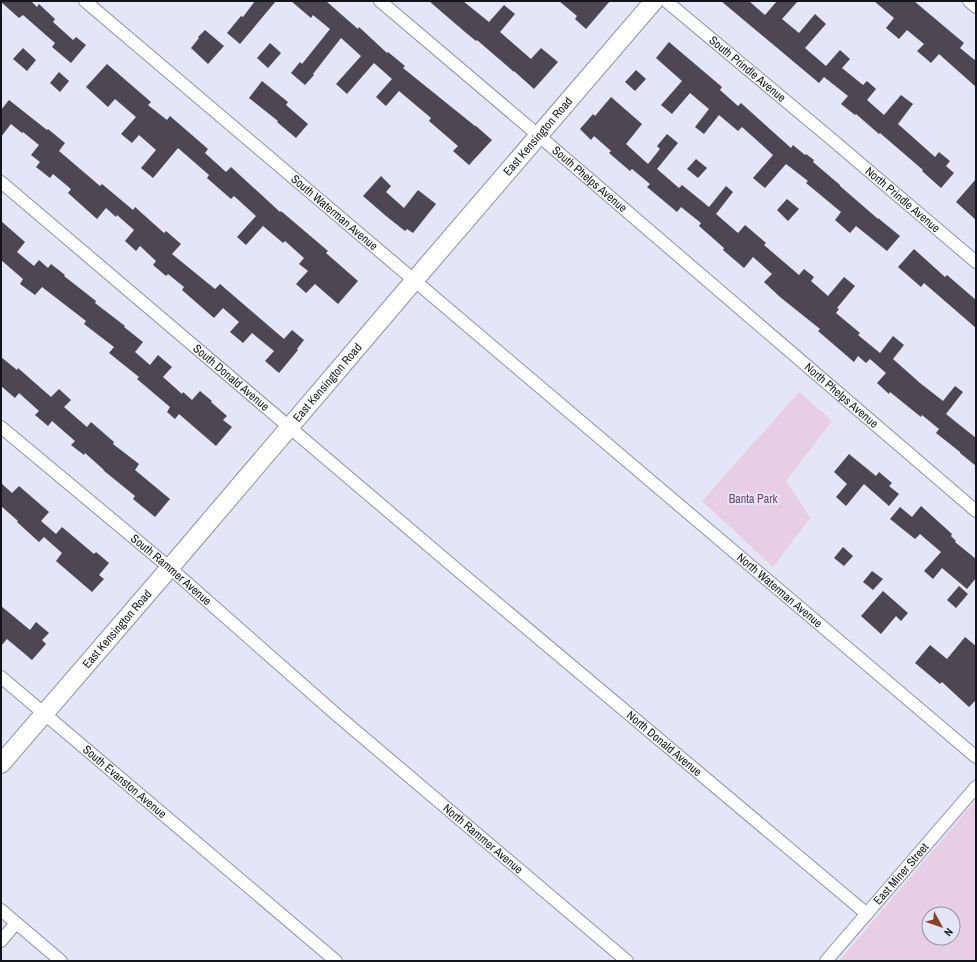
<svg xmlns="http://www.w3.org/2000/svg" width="977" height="962" font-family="'Archivo Narrow',sans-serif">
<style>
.green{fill:#e8cee4;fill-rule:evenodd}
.building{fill:#4d4753}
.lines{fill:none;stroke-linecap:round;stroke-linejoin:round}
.street-casing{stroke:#9091a0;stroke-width:14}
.secondary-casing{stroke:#9091a0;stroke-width:20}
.street{stroke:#fff;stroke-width:12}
.secondary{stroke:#fff;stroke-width:18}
.labels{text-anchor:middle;stroke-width:4;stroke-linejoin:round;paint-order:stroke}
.street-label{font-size:12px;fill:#14151a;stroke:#e4e5f6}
.park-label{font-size:12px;fill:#6f466a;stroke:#e4e5f6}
</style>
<rect width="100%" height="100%" fill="#e4e5f6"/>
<g class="green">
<polygon points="799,392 832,421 786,481 794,493 810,518 773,567 702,501"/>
<path d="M976 800V961H839ZM929 914H953V938H929Z"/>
</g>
<g class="building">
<polygon points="1,1 31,1 37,7 39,4 55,19 53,22 73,40 76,37 86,45 71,63 52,47 55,43 23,15 19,18 1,2"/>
<polygon points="255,1 276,1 240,44 227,33 241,16 243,17"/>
<polygon points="291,1 326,1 358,29 359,27 387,53 388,52 405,66 403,68 475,126 476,126 492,140 469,165 453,151 458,146 429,121 431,118 399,91 386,106 376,97 392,79 374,63 347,94 336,84 361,56 341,38 313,74 314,75 305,85 291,73 300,62 302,64 330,29 313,15 311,18"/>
<polygon points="429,1 463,1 489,22 504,5 515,14 500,32 531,59 541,48 558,62 534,89 514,71 514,72 477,40 476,41 465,32"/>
<polygon points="559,1 610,1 586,29 575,19 577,16"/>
<polygon points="721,1 749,1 765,15 777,1 798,1 782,19 799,33 815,14 826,24 805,48 826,66 840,50 850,59 842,68 863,85 867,81 876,89 867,100 884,115 901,95 913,104 898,124 935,157 939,152 950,161 946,166 954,173 941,188 922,171 923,170 880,133 879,134 856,114 855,115 841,104 848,96 824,77 819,83"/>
<polygon points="874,1 914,1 952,33 964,43 960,48 976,61 976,87 939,54 931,63 917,51 924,44 907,30 899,39 886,28 894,18"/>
<polygon points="205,30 224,46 208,64 191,48 199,38 198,37"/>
<polygon points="669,42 722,87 720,90 738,106 741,103 791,148 793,145 805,155 806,154 814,160 813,162 840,185 840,186 878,219 878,218 900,236 887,251 856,226 850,233 835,220 841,212 806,183 808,181 786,164 765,188 753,178 773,155 742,127 738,131 719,115 704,134 695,127 709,109 690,93 672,114 661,105 682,81 656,58"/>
<polygon points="270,43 281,53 268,68 257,58"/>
<polygon points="23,48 36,60 27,71 13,59"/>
<polygon points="107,64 151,102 148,105 167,120 170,116 208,149 205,153 226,172 231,167 280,212 281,211 328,251 326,253 358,281 338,304 315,284 306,293 296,284 308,271 299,264 304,258 285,241 283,243 263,226 246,245 237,237 256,216 234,196 231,199 207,178 209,175 178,148 153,178 141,168 156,150 139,135 132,143 121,134 136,117 115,99 108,107 86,87"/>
<polygon points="636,70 646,79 635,91 625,82"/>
<polygon points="59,72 69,81 60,92 50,83"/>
<polygon points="262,81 288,102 286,105 308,124 296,138 277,122 278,121 249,98"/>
<polygon points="611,97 642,124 626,144 648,164 660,149 657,146 667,134 678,143 657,169 679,188 682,185 709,207 726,186 733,192 716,214 738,233 745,225 766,243 764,245 799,275 804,269 814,277 811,281 828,296 844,277 855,286 837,308 839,309 836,313 860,333 858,335 880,353 893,336 904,345 893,359 920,383 943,401 955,386 963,392 946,414 976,438 976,466 960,453 960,452 936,433 939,429 922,415 921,417 890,392 889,394 877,383 886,373 870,359 866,363 858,356 854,362 818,331 820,329 780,297 764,282 772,274 753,257 744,268 723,250 724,248 699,226 701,223 681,207 677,212 647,187 650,184 632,169 630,171 609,153 611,151 594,136 591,140 580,129 593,114 595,116"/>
<polygon points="9,100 47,130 48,129 65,143 59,151 100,186 102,184 133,210 135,207 164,233 166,231 181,244 172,254 215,289 220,284 284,339 292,330 304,340 297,349 298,350 279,373 265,361 274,351 252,333 243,343 230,332 239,322 223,308 214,318 182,290 184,287 168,274 166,276 153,265 156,261 140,246 136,251 125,241 134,230 117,215 116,217 106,208 97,219 68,193 71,189 53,174 50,178 36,167 40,162 31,155 39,145 23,132 22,133 11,124 1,137 1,110"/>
<polygon points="696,159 707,168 698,178 687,169"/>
<polygon points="381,176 391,186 386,192 404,208 418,190 436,204 413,233 407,229 405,231 386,216 363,196"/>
<polygon points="976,179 976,220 956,202"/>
<polygon points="787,199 799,209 788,221 777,210"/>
<polygon points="1,221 25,242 17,252 34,266 39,260 48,268 51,264 65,275 64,276 96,301 95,303 125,326 124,327 143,342 135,352 150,365 158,355 172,367 163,377 182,394 183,392 192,400 200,391 212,401 211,402 227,416 223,420 232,427 216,446 179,414 175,419 167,412 170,407 137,379 139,377 109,353 114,347 84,324 86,321 42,287 35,295 20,284 23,279 1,260"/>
<polygon points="914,249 945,277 947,275 976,300 976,328 924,283 921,287 898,267"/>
<polygon points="1,357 17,370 18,368 51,397 59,389 71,400 64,407 87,427 91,422 114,442 113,444 139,464 135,470 170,499 155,517 133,499 135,496 103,470 104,470 85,453 84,455 71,445 75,441 52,421 48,426 35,415 39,411 19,393 15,398 1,386"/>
<polygon points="849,454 876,476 879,472 892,483 889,486 899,494 889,506 864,484 846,506 836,497 847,484 834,472"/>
<polygon points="1,483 12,493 19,486 49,512 41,521 56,534 62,527 94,554 96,552 109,563 99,575 104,579 92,592 56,561 62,553 44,537 39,542 17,522 18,521 1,506"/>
<polygon points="921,506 952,534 951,536 956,541 955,542 976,559 976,578 967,589 942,568 933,579 924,571 941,552 920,534 915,539 890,519 900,507 912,517"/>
<polygon points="843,547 853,556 844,566 834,558"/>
<polygon points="872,571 883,579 873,590 863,582"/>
<polygon points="959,586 968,594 956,608 947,600"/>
<polygon points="883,591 908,613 901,621 896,616 881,634 861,616"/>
<polygon points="1,606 30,630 36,622 49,633 42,640 46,644 32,660 7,639 1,646"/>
<polygon points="965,637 976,646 976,700 969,707 942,682 940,684 915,663 930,645 947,659"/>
</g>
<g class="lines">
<g class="street-casing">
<g id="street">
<path id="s1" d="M85 1 976 757"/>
<path id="s2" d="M380 1 538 135 976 511"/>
<path id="s3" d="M666 1 829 137 976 262"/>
<polyline points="969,1 976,7"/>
<path id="s4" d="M1 182 461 573 867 914"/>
<path id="s5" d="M1 427 170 568 338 716 627 961"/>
<path id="s6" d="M1 677 336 961"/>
<polyline points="1,910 61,961"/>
<polyline points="1,941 16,923"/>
<path id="s7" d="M826 961 976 787"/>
</g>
</g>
<g class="secondary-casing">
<g id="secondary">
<path id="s8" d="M1 764 179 557 425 268 654 1"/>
</g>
</g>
<use href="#street" class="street"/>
<use href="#secondary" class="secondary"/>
</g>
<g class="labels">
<g class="street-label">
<text dy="4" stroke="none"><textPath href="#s3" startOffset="106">South Prindle Avenue</textPath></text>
<text dy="4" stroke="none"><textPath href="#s8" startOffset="826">East Kensington Road</textPath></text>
<text dy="4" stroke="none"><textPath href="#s2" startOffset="275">South Phelps Avenue</textPath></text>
<text dy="4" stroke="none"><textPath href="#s3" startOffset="309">North Prindle Avenue</textPath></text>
<text dy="4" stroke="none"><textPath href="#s1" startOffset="327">South Waterman Avenue</textPath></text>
<text dy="4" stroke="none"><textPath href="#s4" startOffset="302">South Donald Avenue</textPath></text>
<text dy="4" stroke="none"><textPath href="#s8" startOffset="502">East Kensington Road</textPath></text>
<text dy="4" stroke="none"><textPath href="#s2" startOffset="607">North Phelps Avenue</textPath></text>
<text dy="4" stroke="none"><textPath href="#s5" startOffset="222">South Rammer Avenue</textPath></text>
<text dy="4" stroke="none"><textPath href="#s1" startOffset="911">North Waterman Avenue</textPath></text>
<text dy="4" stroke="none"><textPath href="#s8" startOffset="178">East Kensington Road</textPath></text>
<text dy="4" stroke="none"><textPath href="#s4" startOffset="869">North Donald Avenue</textPath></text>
<text dy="4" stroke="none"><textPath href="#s6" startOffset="162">South Evanston Avenue</textPath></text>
<text dy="4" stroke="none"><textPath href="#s5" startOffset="634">North Rammer Avenue</textPath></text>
<text dy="4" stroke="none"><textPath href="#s7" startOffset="115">East Miner Street</textPath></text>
</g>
<g class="park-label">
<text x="753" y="503">Banta Park</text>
</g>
</g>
<rect width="977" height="962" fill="none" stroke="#14151a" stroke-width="4"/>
<g transform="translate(941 926) rotate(130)"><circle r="19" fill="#e4e5f6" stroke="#91929e"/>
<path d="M0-3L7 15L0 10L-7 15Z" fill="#894221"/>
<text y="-6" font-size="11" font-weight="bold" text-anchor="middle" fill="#14151a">N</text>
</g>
</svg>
